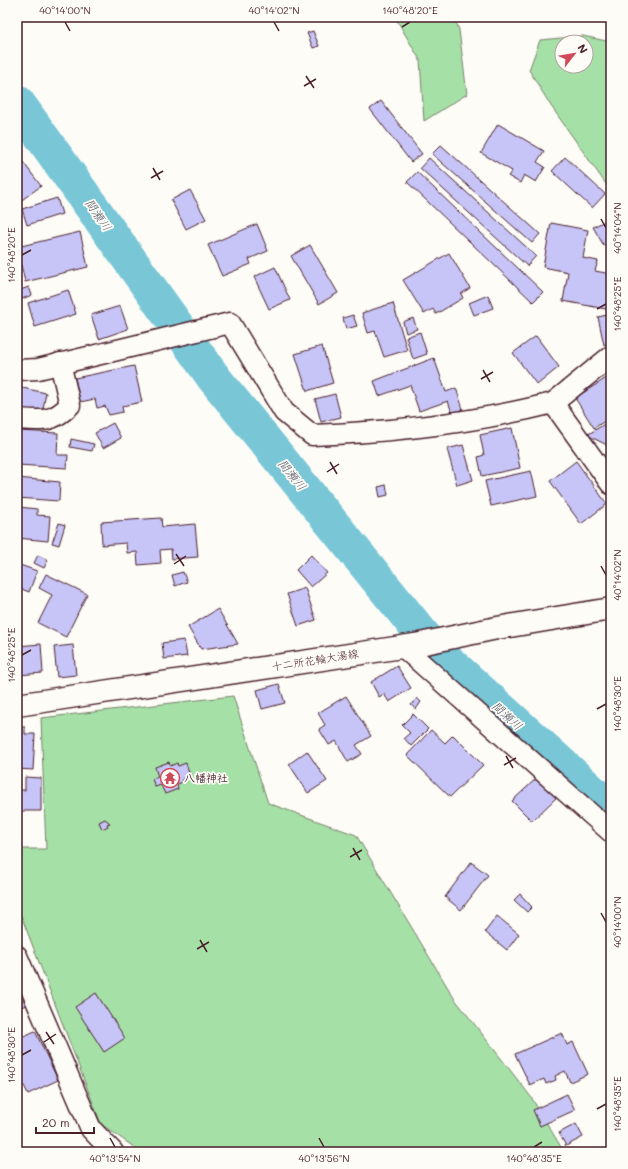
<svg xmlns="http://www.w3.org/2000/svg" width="628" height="1169" font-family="Mali,'Klee One',sans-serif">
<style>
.green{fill:#a5e1a7;stroke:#788069;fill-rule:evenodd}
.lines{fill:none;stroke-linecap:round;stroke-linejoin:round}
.river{stroke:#78c6d6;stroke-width:35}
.building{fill:#c7c5f7;stroke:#4a1f2b}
.minor-casing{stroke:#4a1f2b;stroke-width:23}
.major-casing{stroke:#4a1f2b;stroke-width:25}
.minor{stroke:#fdfcf7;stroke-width:20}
.major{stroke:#fdfcf7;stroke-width:22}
.ticks{fill:none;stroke:#4a1f2b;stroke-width:1.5}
.labels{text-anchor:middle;stroke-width:3.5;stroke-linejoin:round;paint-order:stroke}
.street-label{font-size:11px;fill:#4a1f2b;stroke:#fdfcf7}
.poi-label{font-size:11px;font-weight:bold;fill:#4a1f2b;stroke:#fdfcf7;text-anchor:start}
.water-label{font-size:12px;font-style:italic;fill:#5a5967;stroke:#fdfcf7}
.neatline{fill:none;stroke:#4a1f2b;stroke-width:1.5}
.ticks-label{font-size:10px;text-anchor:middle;fill:#4a1f2b}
</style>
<rect width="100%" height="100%" fill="#fdfcf7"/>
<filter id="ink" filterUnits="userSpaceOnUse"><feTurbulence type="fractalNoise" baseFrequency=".025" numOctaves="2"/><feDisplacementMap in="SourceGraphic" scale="8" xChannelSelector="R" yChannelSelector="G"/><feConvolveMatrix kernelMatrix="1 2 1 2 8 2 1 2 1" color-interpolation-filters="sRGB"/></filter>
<g filter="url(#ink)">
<g class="green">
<polygon points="395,17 454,17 459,30 467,94 424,121 420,60"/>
<path d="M583 36 611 42V201L608 187 551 106 529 70 540 40ZM562 42H586V66H562Z"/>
<polygon points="233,696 268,803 356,835 454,998 531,1097 564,1152 141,1152 101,1124 17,905 17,849 46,849 41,718"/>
</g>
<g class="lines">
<polyline class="river" points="17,102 214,378 435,650 611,809"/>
</g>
<g class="building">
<polygon points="313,31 319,46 313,48 307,33"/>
<polygon points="381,101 422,154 411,162 370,109"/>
<polygon points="498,124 544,151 537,162 545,167 536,182 524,175 520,183 508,176 512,171 481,153"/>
<polygon points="441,145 540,234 532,243 432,154"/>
<polygon points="17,154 41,186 19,202 17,199"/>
<polygon points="565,157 605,194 592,208 552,171"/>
<polygon points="429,158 536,256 527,266 420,168"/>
<polygon points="417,172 543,292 533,302 407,182"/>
<polygon points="190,190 206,219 186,229 171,200"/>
<polygon points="57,198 62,214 27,225 22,209"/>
<polygon points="605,221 611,232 611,243 604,246 593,227"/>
<polygon points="551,223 588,230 583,258 598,261 595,271 611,274 611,310 563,301 568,272 543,267"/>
<polygon points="257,224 268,251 249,259 251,264 222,276 208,245"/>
<polygon points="80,232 88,267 25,282 17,247"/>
<polygon points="310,245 338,293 319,304 291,256"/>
<polygon points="449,253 470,288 461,294 463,298 436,314 433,309 424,314 403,280"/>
<polygon points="275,267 290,300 269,309 254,277"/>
<polygon points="29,287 32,295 17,301 17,291"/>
<polygon points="68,290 76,314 35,327 28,303"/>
<polygon points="488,295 493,308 474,315 469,303"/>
<polygon points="393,303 407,350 384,357 375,331 368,333 362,313"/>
<polygon points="120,306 128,329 99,339 91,315"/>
<polygon points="611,314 611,343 604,345 598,317"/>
<polygon points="353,315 357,326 346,329 343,318"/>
<polygon points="413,318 417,329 406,333 403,322"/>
<polygon points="420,332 427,354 413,359 406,337"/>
<polygon points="536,336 559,367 537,385 513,353"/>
<polygon points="322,346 333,383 307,391 295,354"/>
<polygon points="434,358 446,392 456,388 463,409 452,413 448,401 419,411 410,385 379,396 374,381"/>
<polygon points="134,366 142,402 122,406 123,412 109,415 105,406 97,408 95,399 80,402 75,378"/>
<polygon points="611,375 611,417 594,428 575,398"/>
<polygon points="18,387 46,393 42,414 17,409"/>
<polygon points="335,394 341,417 321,422 315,399"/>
<polygon points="611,420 611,447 587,435"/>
<polygon points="113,423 121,438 103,448 95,433"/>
<polygon points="512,428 520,468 482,476 478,457 484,455 480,435"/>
<polygon points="17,431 58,433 57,455 68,455 67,468 17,465"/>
<polygon points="71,439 94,444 92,451 70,447"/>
<polygon points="463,445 473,480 457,485 447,449"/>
<polygon points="576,461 607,504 581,524 550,481"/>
<polygon points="531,471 537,496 491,506 485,481"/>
<polygon points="17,478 60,482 59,501 17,498"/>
<polygon points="386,485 388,495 380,497 378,487"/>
<polygon points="19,507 37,509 37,515 50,516 48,541 17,538"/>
<polygon points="161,518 162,527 195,524 198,557 172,559 171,549 160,550 161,563 138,565 137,552 127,553 126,543 102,545 101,522"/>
<polygon points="59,523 65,525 59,545 52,543"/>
<polygon points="38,555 48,560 44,568 34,563"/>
<polygon points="311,555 327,573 311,587 296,570"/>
<polygon points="17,564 37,571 29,592 17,587"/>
<polygon points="183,572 187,582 175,586 172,575"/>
<polygon points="46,574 87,594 66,637 38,623 52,595 39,588"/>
<polygon points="305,588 316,620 298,626 287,594"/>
<polygon points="218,609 238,644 201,649 188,627"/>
<polygon points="184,640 187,656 164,659 162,643"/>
<polygon points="41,644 43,673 17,675 17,646"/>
<polygon points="73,645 76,675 57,677 54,647"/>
<polygon points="397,666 411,688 389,702 384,694 379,697 371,682"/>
<polygon points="279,684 285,703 262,709 257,690"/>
<polygon points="346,696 371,736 356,745 362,754 348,762 336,741 329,745 319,729 325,725 318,713"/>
<polygon points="417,698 421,702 416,709 411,705"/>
<polygon points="413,714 428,729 411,746 404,738 410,733 402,725"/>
<polygon points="17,727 25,727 25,734 35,734 33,770 17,769"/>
<polygon points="431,730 445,743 453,735 483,765 450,797 407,755"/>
<polygon points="307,751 327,781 308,793 289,764"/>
<polygon points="169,762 170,766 177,763 178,766 186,763 190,776 182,779 183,782 177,784 178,789 165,794 161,785 155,787 152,779 158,777 155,767"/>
<polygon points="539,776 558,796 532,821 512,801"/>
<polygon points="25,777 41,778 41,811 17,811 17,790 25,790"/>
<polygon points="105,819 110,823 107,824 108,826 102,829 99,822"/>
<polygon points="471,862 488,875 461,910 445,897"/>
<polygon points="520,894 532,907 527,912 514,900"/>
<polygon points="497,916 519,934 507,950 485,932"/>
<polygon points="17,984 26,1005 17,1009"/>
<polygon points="96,993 125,1038 104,1052 75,1007"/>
<polygon points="35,1031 58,1080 28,1094 17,1071 17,1039"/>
<polygon points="562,1033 567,1045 573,1042 588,1074 570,1082 565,1071 555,1076 556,1080 546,1084 544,1079 530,1085 515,1054"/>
<polygon points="567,1094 575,1110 540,1126 533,1110"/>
<polygon points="576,1124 583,1137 566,1146 559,1133"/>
</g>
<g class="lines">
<g class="minor-casing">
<g id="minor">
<path d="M17 370 38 369 230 323 284 412 312 435C393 432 474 423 553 403L611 484"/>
<polyline points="553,403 611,356"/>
<path d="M17 419C42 421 52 423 70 405L60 363"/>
<polyline points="403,647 611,832"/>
<polyline points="17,956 91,1129 113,1152"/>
</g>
</g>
<g class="major-casing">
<polyline id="major" points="17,705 415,645 497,628 611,609"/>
</g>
<use href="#minor" class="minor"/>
<use href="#major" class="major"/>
</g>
</g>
<path class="ticks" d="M65 22 70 31M274 22 279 31M402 27 410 22M306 76 314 88M304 86 316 79M153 168 160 180M151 178 163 171M601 219 606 228M22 255 31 250M597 309 606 304M483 370 490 382M481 379 493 372M330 462 337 474M327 472 339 464M176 554 184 566M174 564 186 556M601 566 606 575M22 655 31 650M597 709 606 704M506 756 513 768M504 765 516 758M353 848 360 860M350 857 362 850M601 913 606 922M200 940 207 952M197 949 209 942M46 1032 54 1044M44 1042 56 1034M22 1055 31 1050M597 1109 606 1104M110 1138 115 1147M319 1138 324 1147M534 1147 542 1142"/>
<defs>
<g id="temple-ring" transform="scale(1)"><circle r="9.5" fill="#fdfcf7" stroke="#d1495b" stroke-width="1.5"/><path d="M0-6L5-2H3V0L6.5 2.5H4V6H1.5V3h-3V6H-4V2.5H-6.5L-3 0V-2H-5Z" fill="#d1495b"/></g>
</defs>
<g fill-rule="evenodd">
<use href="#temple-ring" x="170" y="778"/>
</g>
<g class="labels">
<g class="street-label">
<text transform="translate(315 660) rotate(-9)" y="4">十二所花輪大湯線</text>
</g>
<g class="poi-label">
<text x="184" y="782">八幡神社</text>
</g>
<g class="water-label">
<text transform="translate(98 215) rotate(55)" y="4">間瀬川</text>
<text transform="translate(292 475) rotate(51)" y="4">間瀬川</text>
<text transform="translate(507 716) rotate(42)" y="4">間瀬川</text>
</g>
</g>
<rect width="628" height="1169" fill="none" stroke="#fdfcf7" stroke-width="44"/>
<g transform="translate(574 54) rotate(59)"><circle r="19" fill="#fdfcf7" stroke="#b5a4a5"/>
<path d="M0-3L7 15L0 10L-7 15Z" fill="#d1495b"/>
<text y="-6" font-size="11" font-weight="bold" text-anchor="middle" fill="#4a1f2b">N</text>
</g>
<path d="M36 1127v6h58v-6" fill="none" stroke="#4a1f2b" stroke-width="2"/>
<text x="42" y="1127" font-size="12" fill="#4a1f2b" stroke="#fdfcf7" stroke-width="3" paint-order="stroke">20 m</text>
<rect x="22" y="22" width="584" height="1125" class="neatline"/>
<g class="ticks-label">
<text x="65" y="14">40°14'00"N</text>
<text x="274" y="14">40°14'02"N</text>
<text x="410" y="14">140°48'20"E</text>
<text transform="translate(617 228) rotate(-90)" y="4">40°14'04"N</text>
<text transform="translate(11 255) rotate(-90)" y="4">140°48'20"E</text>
<text transform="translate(617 304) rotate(-90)" y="4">140°48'25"E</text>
<text transform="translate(617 575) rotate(-90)" y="4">40°14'02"N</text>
<text transform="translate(11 655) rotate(-90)" y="4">140°48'25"E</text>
<text transform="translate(617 704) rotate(-90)" y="4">140°48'30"E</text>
<text transform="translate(617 922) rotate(-90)" y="4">40°14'00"N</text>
<text transform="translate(11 1055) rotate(-90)" y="4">140°48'30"E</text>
<text transform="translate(617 1104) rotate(-90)" y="4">140°48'35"E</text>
<text x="115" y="1162">40°13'54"N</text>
<text x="324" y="1162">40°13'56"N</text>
<text x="534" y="1162">140°48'35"E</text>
</g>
</svg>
